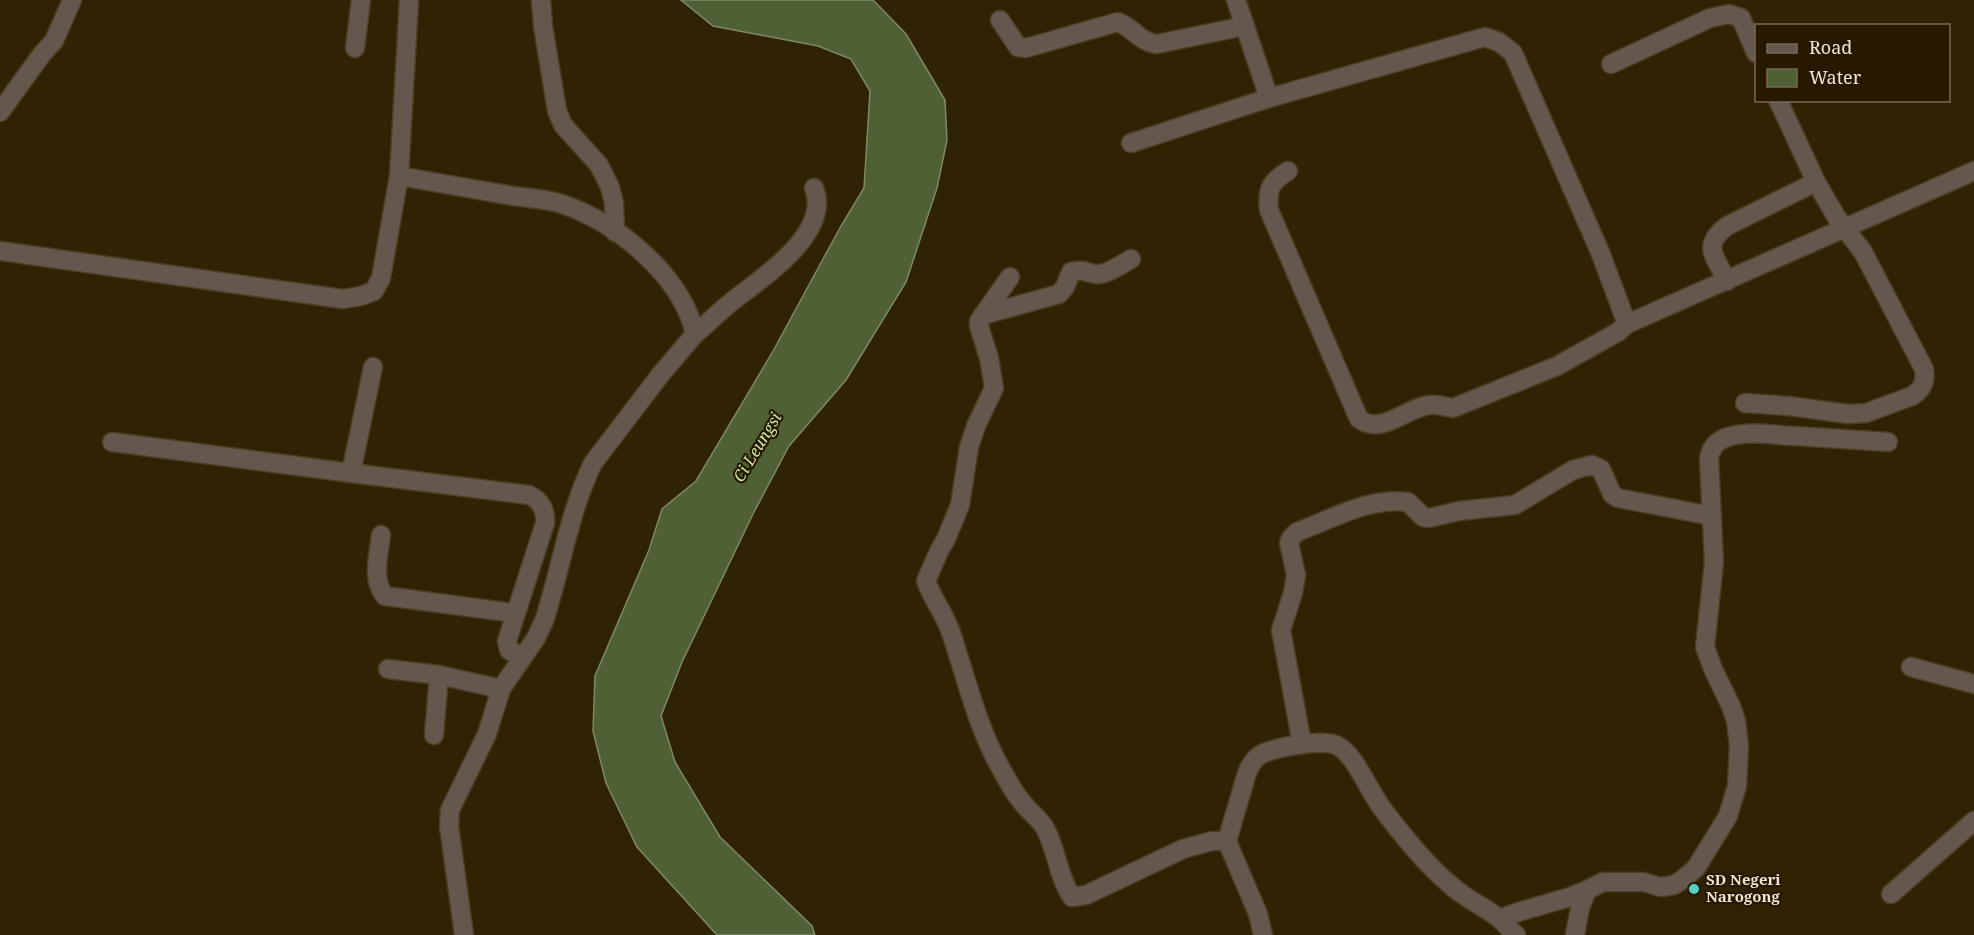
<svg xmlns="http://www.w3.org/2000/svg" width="1974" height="935" font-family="'Noto Serif',serif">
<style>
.water{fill:#4f6035;stroke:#7f8865;stroke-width:1.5}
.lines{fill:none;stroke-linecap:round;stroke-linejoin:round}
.minor-casing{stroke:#4b3e21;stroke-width:21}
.minor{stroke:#64584e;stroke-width:18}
.poi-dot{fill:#55cec6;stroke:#261900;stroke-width:2}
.labels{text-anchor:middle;stroke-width:4.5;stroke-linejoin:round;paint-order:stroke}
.poi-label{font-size:15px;font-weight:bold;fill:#eee5d4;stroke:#261900;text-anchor:start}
.water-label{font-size:16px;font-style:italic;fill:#cdeba3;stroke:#261900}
</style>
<rect width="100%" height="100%" fill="#302304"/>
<polygon class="water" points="681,0 873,0 906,34 945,100 947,140 937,188 906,282 846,380 789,446 753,514 682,662 661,716 675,762 720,837 812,926 815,935 717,935 637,847 606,783 593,731 595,676 649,550 662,509 696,481 772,353 841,226 864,188 870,91 851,59 818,46 713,26"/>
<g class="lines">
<g class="minor-casing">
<g id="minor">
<path d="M409 0 399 176C437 183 475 189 513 196 529 198 547 199 562 204 618 223 682 276 695 334L661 374 593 463C569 512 561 569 544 621L536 638 501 689 487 734 450 810 449 826 464 935"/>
<polyline points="541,0 543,26 557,111 563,125 599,165 610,187 614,203 615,232"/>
<polyline points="1236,0 1269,98 1485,37 1499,42 1513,53 1600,252 1627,324 1974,171"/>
<path d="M1000 20 1018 47 1026 48 1118 22C1134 28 1139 42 1157 44L1245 26"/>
<polyline points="355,48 361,0"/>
<polyline points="1611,64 1710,18 1729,14 1741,18 1756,53"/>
<polyline points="0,112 42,54 54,41 72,0"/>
<polyline points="1131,143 1269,98"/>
<path d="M1288 171C1270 182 1267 189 1269 210L1359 419C1383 436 1406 407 1430 405 1438 404 1445 407 1453 408L1557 366 1618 332 1627 324"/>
<polyline points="0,251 343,299 361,296 374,291 381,278 399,176"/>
<path d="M1010 277 979 321V326L989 358 994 388 976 426 969 447 960 505 946 539 939 551 926 581C932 598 944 613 950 630 966 676 976 724 1000 767 1007 779 1013 792 1022 802 1029 812 1040 818 1046 830 1057 851 1058 877 1072 897L1086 895 1183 849 1212 841H1227L1258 914 1263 935"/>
<path d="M1727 281C1715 256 1701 246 1727 226L1816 182"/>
<path d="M983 315 1059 294 1065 287 1071 272C1083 269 1085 272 1095 274 1105 276 1122 264 1131 259"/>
<path d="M695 334C707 324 718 313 730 303 760 279 832 234 814 188"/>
<path d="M1745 403 1789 406 1848 414 1866 413 1912 396C1923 389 1926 381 1924 369L1863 252 1837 218 1816 182 1778 100"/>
<polyline points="112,442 351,473 373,367"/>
<path d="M351 473 529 495C541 500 546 511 545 523L507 641 509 650 522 657"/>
<path d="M381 535C379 554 371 580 385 596L514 613"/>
<polyline points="1911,667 1974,684"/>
<polyline points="388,669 439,675 501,689"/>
<polyline points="434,735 439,675"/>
<path d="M1302 744 1281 630 1293 593 1296 575 1289 543 1291 538 1297 532C1332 519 1369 497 1408 502L1423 517 1429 518 1459 511 1515 505 1573 470 1592 465 1601 469 1612 494 1618 498 1712 516"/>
<path d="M1227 841 1247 773C1250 765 1253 760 1260 755 1275 747 1320 739 1336 745 1355 753 1370 794 1384 811 1405 838 1427 866 1454 888 1468 900 1485 907 1500 919 1505 924 1510 930 1516 935"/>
<polyline points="1891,894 1974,821"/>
<polyline points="1500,919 1515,913 1570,897 1587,890"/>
<path d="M1575 935 1580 908 1587 890 1603 882H1643L1661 887 1674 885 1682 880 1696 868 1728 816 1737 786 1739 746 1736 721 1731 706 1713 669 1705 647 1714 562 1709 458C1711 448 1715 442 1725 438 1747 430 1773 435 1795 436 1826 438 1857 440 1888 442"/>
</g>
</g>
<use href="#minor" class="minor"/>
</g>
<circle class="poi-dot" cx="1694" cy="889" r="6"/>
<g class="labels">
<g class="poi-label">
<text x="1706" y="885">SD Negeri<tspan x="1706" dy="17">Narogong</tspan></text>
</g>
<g class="water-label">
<text transform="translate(757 447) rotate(-59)" y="6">Ci Leungsi</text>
</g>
</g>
<rect x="1755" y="24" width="195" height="78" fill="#261900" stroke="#766b55" stroke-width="1.5"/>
<rect x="1767" y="44" width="30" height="9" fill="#64584e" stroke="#766b55" stroke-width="1.5"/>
<text x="1809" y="54" font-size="18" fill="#eee5d4">Road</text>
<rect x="1767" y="69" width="30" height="18" fill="#4f6035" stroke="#766b55" stroke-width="1.5"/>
<text x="1809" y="84" font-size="18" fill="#eee5d4">Water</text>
</svg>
